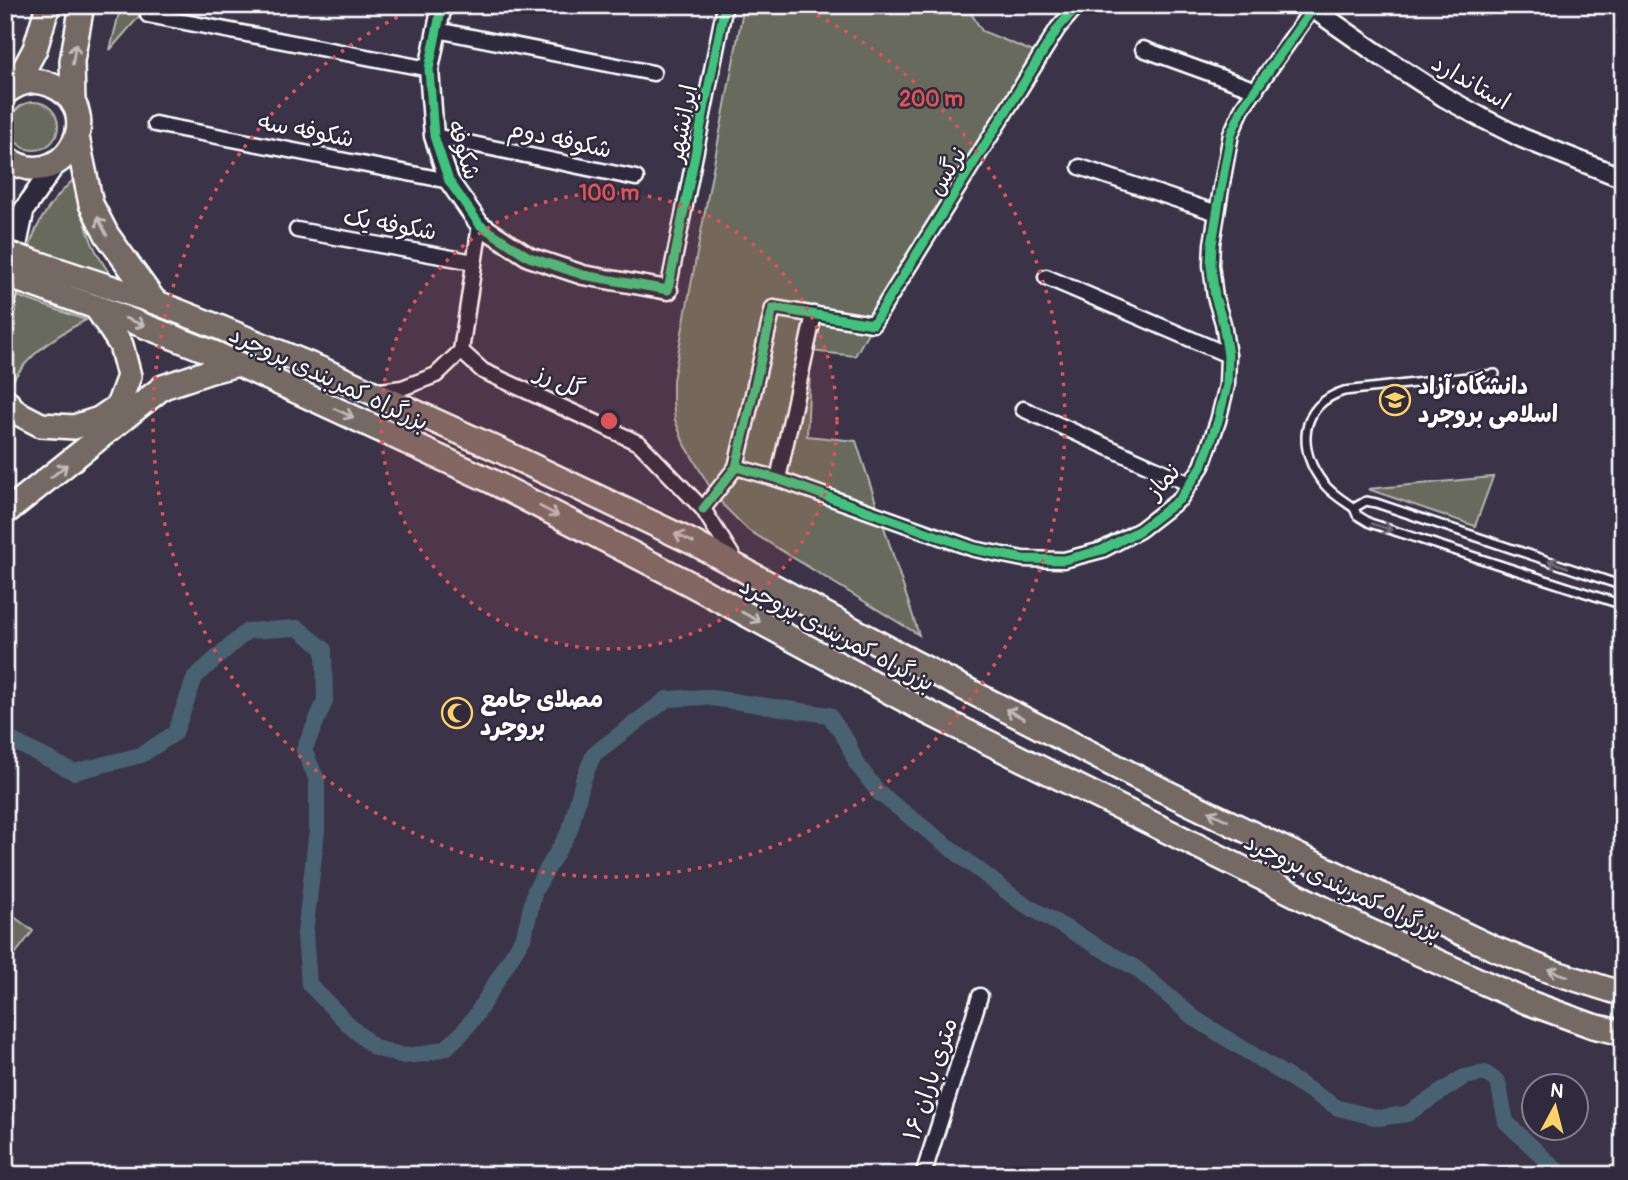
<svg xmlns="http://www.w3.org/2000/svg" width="1628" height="1180" font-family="Pangolin,'Playpen Sans Arabic',sans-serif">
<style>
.green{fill:#676b5d;stroke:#b3b5ae;stroke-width:2}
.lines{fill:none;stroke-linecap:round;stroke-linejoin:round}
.canal{stroke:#496272;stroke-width:16}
.service-casing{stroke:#fff;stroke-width:12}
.minor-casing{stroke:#fff;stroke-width:19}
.tertiary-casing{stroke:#fff;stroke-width:23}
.secondary-casing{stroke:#fff;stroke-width:24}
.primary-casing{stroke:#fff;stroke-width:28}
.trunk-casing{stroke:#fff;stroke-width:28}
.service{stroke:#2f2a3d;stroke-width:7}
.minor{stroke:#2f2a3d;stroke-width:14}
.tertiary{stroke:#2f2a3d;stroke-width:18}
.secondary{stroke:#2f2a3d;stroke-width:19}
.primary{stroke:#756964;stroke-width:23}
.trunk{stroke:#756964;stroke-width:23}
.trunk-bridge-casing{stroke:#fff;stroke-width:28;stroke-linecap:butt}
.trunk-bridge{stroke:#756964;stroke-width:23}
.cycleway-casing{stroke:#2f2a3d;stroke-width:13}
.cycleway{stroke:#40c37c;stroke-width:9}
.oneway{stroke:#c1bcb9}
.oneway2{stroke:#6d6a77}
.ring{fill:none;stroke:#de5353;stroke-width:3.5;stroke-dasharray:3.5 7}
.labels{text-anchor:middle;stroke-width:5;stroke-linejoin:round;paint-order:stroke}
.street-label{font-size:24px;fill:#fff;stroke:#2f2a3d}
.poi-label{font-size:24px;font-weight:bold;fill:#fff;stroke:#2f2a3d;text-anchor:start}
.centre{fill:#de5353;stroke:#2f2a3d;stroke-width:3.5}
.ring-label{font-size:21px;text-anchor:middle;font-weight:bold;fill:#de5353;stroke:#2f2a3d;stroke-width:5;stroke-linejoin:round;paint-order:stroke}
</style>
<rect width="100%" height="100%" fill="#3b3449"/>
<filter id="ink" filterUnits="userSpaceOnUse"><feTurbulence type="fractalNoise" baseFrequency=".0143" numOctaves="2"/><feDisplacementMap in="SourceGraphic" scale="14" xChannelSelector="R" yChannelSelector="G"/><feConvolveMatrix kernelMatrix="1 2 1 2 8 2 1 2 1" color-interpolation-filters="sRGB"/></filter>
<g filter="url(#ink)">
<g class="green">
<polygon points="121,5 149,5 110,50"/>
<polygon points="744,5 966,5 982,31 1036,53 881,309 855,356 811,351 807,436 856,441 919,635 748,530 724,506 708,484 683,441 675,420 673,403 673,380"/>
<circle cx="34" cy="126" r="24"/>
<path d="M77 176C88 188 82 210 86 225 91 244 99 259 111 275L29 249C37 219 55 197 77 176Z"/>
<path d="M17 296 86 320C55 336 28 354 10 385Z"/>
<polygon points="1493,477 1475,526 1368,489"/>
<polygon points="5,910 33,931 5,967"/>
</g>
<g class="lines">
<polyline class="canal" points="5,737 74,772 141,755 175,733 195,677 247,631 298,628 324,649 325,701 304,750 317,780 317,830 305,934 309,984 352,1028 375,1048 404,1056 424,1054 446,1048 462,1033 476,1015 524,936 535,890 570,830 583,780 594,754 667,699 705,697 829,715 847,741 856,763 879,793 1019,901 1137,969 1194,1018 1338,1108 1379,1118 1407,1114 1464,1077 1485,1073 1498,1082 1506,1122 1562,1175"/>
<g class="service-casing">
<g id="service">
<path d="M1354 508C1344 501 1332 494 1324 484 1296 450 1299 405 1344 391L1495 374"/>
<polyline points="1623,586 1376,503 1366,501 1354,508 1357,515 1370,523 1623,605"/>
</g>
</g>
<g class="minor-casing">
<g id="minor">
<polyline points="148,15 429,69"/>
<polyline points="437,30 653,73"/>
<polyline points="1143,49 1256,90"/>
<polyline points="155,124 449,181"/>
<polyline points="434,136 636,178"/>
<polyline points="1080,167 1217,213"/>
<polyline points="297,230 474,262"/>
<polyline points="1046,277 1228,355"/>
<polyline points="668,290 725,5"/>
<polyline points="461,351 483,371 597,423 640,444 703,509 738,565"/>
<polyline points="374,392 402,388 436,375 461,351 480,225"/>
<polyline points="1023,409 1190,484"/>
<polyline points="736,467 773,308 873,324 1058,28 1078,5"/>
<polyline points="778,479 814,314"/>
<polyline points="703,509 736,467 778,479 974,549 1023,559 1064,560 1102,550 1140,530 1180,499 1202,466 1218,421 1227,385 1228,355 1223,323 1215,297 1211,265 1212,244 1221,189 1231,134 1243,107 1315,5"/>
<polyline points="923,1175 980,996"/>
</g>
</g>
<g class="tertiary-casing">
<g id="tertiary">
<polyline points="442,5 429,69 434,136 449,181 480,225 529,257 583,275 668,290"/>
<polyline points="1308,5 1378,54 1444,97 1482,118 1522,138 1623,178"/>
</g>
</g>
<g class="secondary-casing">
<polyline id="secondary" points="5,301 24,210 56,163"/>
</g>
<g class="primary-casing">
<g id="primary">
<polyline points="15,86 35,49 48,5"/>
<path d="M5 93C19 82 35 78 51 85 112 110 61 200 5 157"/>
<polyline points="73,103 72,61 82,5"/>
</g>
</g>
<g class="trunk-casing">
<g id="trunk">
<polyline points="77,137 91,204 107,235 155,302"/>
<polyline points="31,261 155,302 221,328 325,371 499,450 694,543 915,663 1162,790 1278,846 1493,948 1550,971 1623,994"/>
<polyline points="25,282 104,310 216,354 491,481 683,580 925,711 1367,930 1527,1002 1593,1026 1623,1033"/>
<polyline points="5,400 16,412 41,425 74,427 99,419 118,406 129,376 121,345 96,307"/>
<polyline points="5,513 163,387 211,371 238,364"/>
</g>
</g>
<use href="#service" class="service"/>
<use href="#minor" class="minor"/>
<use href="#tertiary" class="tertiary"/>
<use href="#secondary" class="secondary"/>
<use href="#primary" class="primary"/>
<use href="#trunk" class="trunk"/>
<g class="trunk-bridge-casing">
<g id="trunk-bridge">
<polyline points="5,253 31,261"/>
<polyline points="5,276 25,282"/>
</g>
</g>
<use href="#trunk-bridge" class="trunk-bridge"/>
<g class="cycleway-casing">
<g id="cycleway">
<polyline points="442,5 429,69 434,136 449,181 480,225 529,257 583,275 668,290 725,5"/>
<polyline points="736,467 773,308 873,324 1058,28 1078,5"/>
<polyline points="703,509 736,467 778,479 974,549 1023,559 1064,560 1102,550 1140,530 1180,499 1202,466 1218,421 1227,385 1228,355 1223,323 1215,297 1211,265 1212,244 1221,189 1231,134 1243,107 1315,5"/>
</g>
</g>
<use href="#cycleway" class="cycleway"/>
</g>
<defs><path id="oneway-shaft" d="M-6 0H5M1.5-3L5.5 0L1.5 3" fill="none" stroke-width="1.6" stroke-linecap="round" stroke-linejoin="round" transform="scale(1.75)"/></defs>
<g class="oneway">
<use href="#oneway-shaft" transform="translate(74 54) rotate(-82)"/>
<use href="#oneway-shaft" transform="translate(102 226) rotate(-117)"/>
<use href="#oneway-shaft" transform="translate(135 322) rotate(21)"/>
<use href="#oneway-shaft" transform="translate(344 413) rotate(25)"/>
<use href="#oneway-shaft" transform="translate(59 471) rotate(-39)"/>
<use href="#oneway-shaft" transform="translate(549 511) rotate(27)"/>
<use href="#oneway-shaft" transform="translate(684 538) rotate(-154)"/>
<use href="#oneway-shaft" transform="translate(751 617) rotate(28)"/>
<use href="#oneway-shaft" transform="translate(1015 714) rotate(-153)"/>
<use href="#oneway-shaft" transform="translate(1218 816) rotate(-154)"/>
<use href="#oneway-shaft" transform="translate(1558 973) rotate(-161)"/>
</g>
<g class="oneway2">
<use href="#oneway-shaft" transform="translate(1382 527) rotate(18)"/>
<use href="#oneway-shaft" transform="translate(1558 564) rotate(-161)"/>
</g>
</g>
<circle cx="609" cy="421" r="228" fill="#de5353" fill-opacity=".12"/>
<g class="ring">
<circle cx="609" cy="421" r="228"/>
<path d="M798 6A456 456 0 1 1 420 6"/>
</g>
<defs>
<g id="university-ring" transform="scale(1.575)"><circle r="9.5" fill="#2f2a3d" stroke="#ffd166" stroke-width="1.5"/><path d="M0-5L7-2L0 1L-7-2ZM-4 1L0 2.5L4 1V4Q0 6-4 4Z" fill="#ffd166"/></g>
<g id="mosque-ring" transform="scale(1.575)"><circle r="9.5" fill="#2f2a3d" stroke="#ffd166" stroke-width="1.5"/><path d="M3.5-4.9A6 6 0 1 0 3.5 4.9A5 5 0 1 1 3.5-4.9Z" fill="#ffd166"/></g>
</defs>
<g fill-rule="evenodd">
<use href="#university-ring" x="1395" y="400"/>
<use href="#mosque-ring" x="457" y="713"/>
</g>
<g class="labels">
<g class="street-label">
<text transform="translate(1471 82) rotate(30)" y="8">استاندارد</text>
<text transform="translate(682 123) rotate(-79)" y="8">ایرانشهر</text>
<text transform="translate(306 130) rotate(11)" y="8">شکوفه سه</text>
<text transform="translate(560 139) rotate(12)" y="8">شکوفه دوم</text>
<text transform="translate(464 150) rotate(72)" y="8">شکوفه</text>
<text transform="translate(947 171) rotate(-58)" y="8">نرگس</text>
<text transform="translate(390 224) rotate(10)" y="8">شکوفه یک</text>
<text transform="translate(329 378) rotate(25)" y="8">بزرگراه کمربندی بروجرد</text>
<text transform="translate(560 381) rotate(24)" y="8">گل رز</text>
<text transform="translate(1163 481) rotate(-48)" y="8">نماز</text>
<text transform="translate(837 634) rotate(28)" y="8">بزرگراه کمربندی بروجرد</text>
<text transform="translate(1343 887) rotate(26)" y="8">بزرگراه کمربندی بروجرد</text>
<text transform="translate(930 1079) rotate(-72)" y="8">۱۶ متری باران</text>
</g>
<g class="poi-label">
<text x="1418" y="394">دانشگاه آزاد<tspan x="1418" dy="28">اسلامی بروجرد</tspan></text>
<text x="480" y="707">مصلای جامع<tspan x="480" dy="28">بروجرد</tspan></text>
</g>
</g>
<circle cx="609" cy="421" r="10" class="centre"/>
<g class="ring-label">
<text x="931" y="106">200 m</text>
<text x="609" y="200">100 m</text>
</g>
<rect width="1628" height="1180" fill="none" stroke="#2f2a3d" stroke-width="28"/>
<rect x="14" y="14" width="1600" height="1152" fill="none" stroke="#fff" stroke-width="2.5" filter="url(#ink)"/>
<g transform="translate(1555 1107) rotate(7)"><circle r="33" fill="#2f2a3d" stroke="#827f8b" stroke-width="2"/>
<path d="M0-5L12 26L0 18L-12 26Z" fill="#ffd166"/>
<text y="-10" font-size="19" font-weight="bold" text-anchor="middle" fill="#ffffff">N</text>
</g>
</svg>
